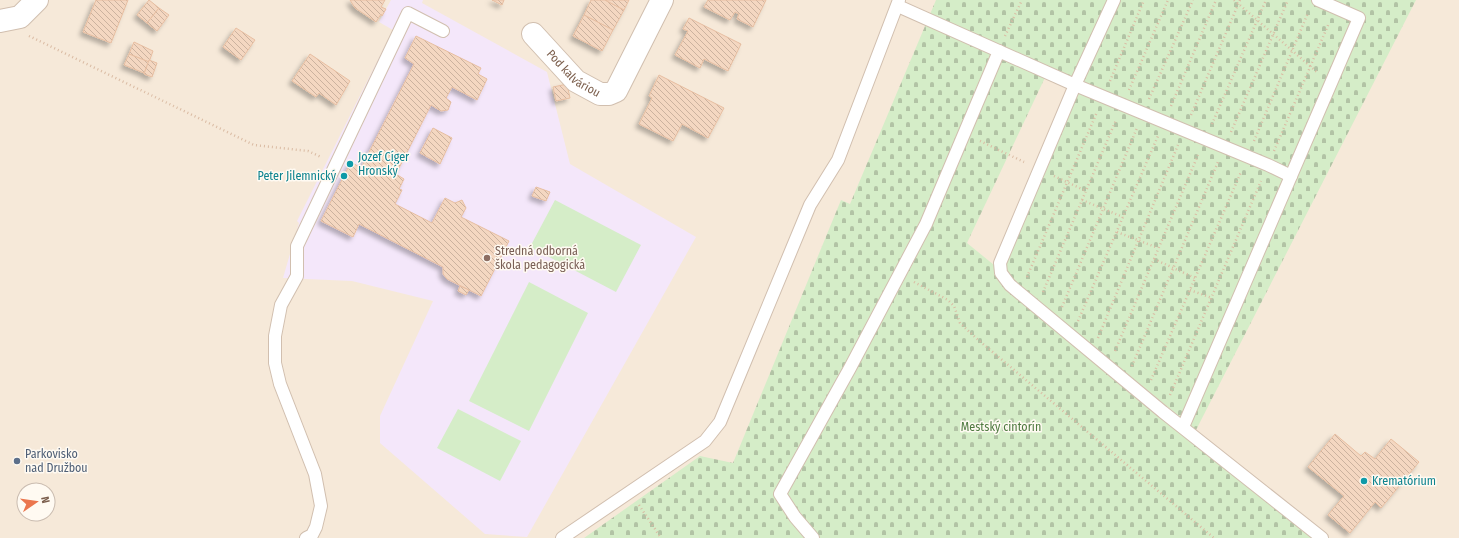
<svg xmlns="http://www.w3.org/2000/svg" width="1459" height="538" font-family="'Fira Sans Condensed',sans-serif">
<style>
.residential{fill:#f6e9d9;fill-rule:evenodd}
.education{fill:#f4e7fa}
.cemetery{fill:url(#cemetery-stones)}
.garden{fill:#d5edc8}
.building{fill:url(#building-back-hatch);stroke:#e7bea1;filter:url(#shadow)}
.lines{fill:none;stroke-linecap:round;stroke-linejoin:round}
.service-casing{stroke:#d1bfaf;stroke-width:14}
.minor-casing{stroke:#d1bfaf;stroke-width:24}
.path{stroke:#dabba3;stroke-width:2.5;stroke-dasharray:1 3;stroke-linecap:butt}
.service{stroke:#fff;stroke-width:12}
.minor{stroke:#fff;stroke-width:22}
.culture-dot{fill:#0f9aa8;stroke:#fffaf2;stroke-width:1.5}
.education-dot{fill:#8d6e63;stroke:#fffaf2;stroke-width:1.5}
.service-dot{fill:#5c6f8a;stroke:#fffaf2;stroke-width:1.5}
.labels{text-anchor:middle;stroke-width:3;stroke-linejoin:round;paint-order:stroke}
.street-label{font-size:12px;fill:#7b5e4c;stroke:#fffaf2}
.culture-label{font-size:12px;fill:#0d838f;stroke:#fffaf2;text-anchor:start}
.education-label{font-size:12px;fill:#785e54;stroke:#fffaf2;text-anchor:start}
.park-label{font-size:12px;fill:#4f7a40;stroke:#fffaf2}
.service-label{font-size:12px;fill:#4e5e75;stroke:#fffaf2;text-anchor:start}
</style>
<defs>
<pattern id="cemetery-stones" width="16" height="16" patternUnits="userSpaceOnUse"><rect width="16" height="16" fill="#d5edc8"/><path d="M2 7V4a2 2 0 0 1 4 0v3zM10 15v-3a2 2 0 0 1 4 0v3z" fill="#b2c3a5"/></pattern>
<pattern id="building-back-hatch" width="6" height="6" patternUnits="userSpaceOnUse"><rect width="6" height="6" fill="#f4d7c1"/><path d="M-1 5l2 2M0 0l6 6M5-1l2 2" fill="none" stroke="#cbb29f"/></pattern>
<filter id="shadow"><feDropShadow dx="-3.5" dy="3.5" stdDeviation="2" flood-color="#0004"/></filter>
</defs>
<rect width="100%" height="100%" fill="#fdf7eb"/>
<path class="residential" d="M0 0H1459V538H0ZM24 490H48V514H24Z"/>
<polygon class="education" points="391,0 423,0 422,3 547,72 570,164 696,237 527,537 485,534 380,443 380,416 433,301 352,281 283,278 299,223 297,221 393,30 379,22"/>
<polygon class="cemetery" points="936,0 1416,0 1196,430 1011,279 1006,267 1007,259 1072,77 1050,67 967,243 994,265 994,274 999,281 1312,538 584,538 700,456 733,463 841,200 850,204"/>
<g class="garden">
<polygon points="555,200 641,245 616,292 530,247"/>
<polygon points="529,282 588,313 529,431 469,401"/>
<polygon points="458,409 521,441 500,481 437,448"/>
</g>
<g class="building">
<polygon points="96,0 128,0 111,43 83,32"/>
<polygon points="149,0 159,8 147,23 137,15"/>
<polygon points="350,0 385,0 381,7 386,9 382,16 381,14 376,22 355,8"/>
<polygon points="492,0 504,0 502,5"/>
<polygon points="591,0 605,0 624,10 613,30 584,15"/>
<polygon points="605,0 629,0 624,10"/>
<polygon points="708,0 766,0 753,27 737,19 739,14 735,12 730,20 704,7"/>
<polygon points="159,8 169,15 157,31 147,23"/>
<polygon points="584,15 613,30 602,51 573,36"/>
<polygon points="689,18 741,44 728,71 704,59 700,68 675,55 688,31 683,29"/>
<polygon points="236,28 255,40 241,60 223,47"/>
<polygon points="416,36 481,68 478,74 487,79 477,100 452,87 446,98 451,102 448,110 441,111 431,105 396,174 404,179 399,189 402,190 395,204 432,223 445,198 455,203 462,200 466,208 461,217 509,241 481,296 447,279 443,274 443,267 359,224 353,237 321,221 351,162 361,168 414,64 405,58"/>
<polygon points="134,42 153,51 149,62 129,54"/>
<polygon points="129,54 149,62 144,73 124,65"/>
<polygon points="310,54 350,81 336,105 319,93 316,97 292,81"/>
<polygon points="149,60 157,63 152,77 144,74"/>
<polygon points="659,75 724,108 708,138 682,124 673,141 639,124 652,98 649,96"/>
<polygon points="567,84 570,98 556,101 553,87"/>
<polygon points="433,128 452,138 440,164 420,153"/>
<polygon points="536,187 550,192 546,201 532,196"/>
<polygon points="460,286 469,290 466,295 458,291"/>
<polygon points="1335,434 1361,456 1365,452 1375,459 1391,439 1419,462 1381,508 1375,502 1350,533 1328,515 1344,496 1308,467"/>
</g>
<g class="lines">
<g class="service-casing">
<g id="service">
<polyline points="1114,0 1075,85 1268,165 1291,176"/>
<polyline points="898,6 1075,85 1000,263 1001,273 1010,285 1163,412 1322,538"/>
<polyline points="1183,427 1359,18 1318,0"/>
<polyline points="306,538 312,535 316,527 321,506 315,474 280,384 275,363 275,336 281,305 297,276 297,246 408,13 443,31"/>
<polyline points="562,538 705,441 720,422 810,205 838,160 899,0"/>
<polyline points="813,538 795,517 780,494 850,368 926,224 999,51"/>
</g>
</g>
<g class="minor-casing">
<g id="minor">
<polyline points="0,21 20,17 37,0"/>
<path id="s1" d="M533 34 576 81 600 94H609L616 91 662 0"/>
</g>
</g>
<g class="path">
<polyline points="1234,0 1318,73"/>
<polyline points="29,36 254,145 308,151 321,157"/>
<polyline points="1005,36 1022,0"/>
<polyline points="1110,81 1144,0"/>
<polyline points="1129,90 1168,0"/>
<polyline points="1149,99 1193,0"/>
<polyline points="1171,106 1216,0"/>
<polyline points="1191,115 1240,0"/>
<polyline points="1212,124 1266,0"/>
<polyline points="1231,132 1288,0"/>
<polyline points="980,141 1024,162"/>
<polyline points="1254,141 1308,13"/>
<polyline points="1274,151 1329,23"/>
<polyline points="1054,176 1086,191"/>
<polyline points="1082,200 1123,217"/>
<polyline points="1117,232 1158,248"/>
<polyline points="1154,259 1195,278"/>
<polyline points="1027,277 1097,112"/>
<polyline points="914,282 948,300 954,306 960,323 976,338 1214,538"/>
<polyline points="1190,290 1212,298"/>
<polyline points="1043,292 1116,120"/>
<polyline points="1062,307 1137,128"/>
<polyline points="1078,321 1158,136"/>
<polyline points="1098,338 1178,145"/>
<polyline points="1115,351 1198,155"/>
<polyline points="1132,366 1218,162"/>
<polyline points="1151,380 1241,172"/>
<polyline points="1170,395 1261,181"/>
<polyline points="639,505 661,538"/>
</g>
<use href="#service" class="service"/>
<use href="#minor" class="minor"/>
</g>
<g class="culture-dot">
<circle cx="350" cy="164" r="4"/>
<circle cx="344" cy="176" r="4"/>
<circle cx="1364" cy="481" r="4"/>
</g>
<circle class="education-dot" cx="487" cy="258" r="4"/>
<circle class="service-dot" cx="17" cy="461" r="4"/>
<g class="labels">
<g class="street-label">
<text dy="4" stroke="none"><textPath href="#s1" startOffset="57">Pod kalváriou</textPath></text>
</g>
<g class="culture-label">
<text x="358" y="161">Jozef Cíger<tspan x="358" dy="14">Hronský</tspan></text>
<text x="336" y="180" text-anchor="end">Peter Jilemnický</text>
<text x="1372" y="485">Krematórium</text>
</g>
<g class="education-label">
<text x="495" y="255">Stredná odborná<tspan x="495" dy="14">škola pedagogická</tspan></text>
</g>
<g class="park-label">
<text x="1001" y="431">Mestský cintorín</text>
</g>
<g class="service-label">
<text x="25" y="458">Parkovisko<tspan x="25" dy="14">nad Družbou</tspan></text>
</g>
</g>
<g transform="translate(36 502) rotate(77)"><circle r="19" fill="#fffaf2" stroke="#cabcb0"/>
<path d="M0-3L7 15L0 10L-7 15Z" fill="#eb764d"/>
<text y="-6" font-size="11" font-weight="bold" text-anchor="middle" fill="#7b5e4c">N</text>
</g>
</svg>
